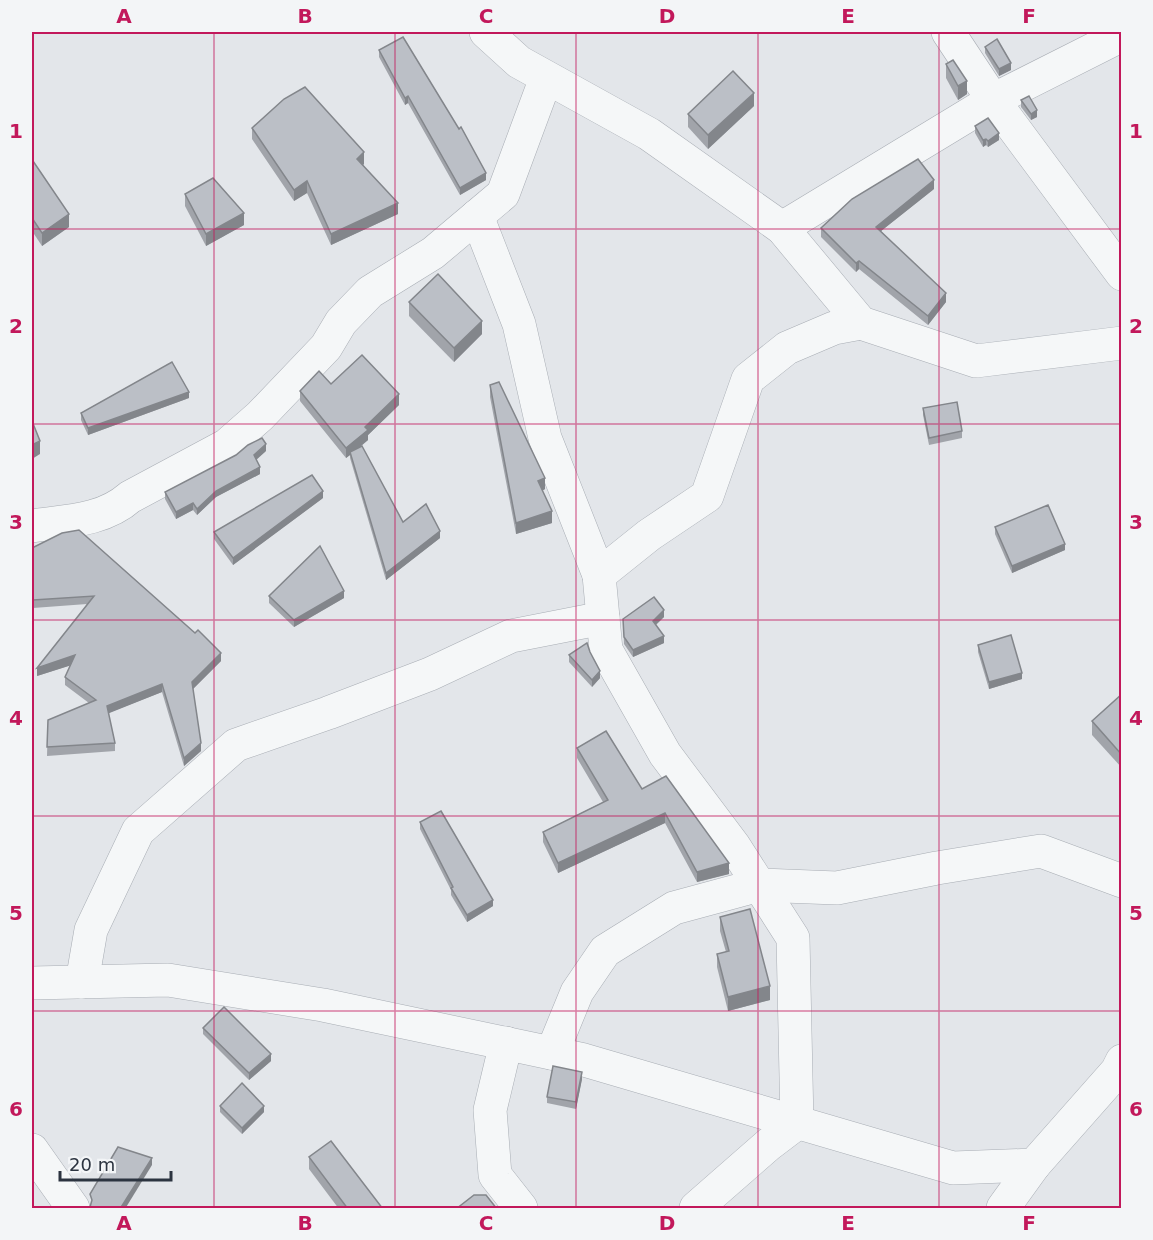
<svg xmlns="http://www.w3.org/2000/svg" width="1153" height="1240" font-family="'DejaVu Sans',sans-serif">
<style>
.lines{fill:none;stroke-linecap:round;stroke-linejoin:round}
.minor-casing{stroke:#a8adb4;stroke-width:34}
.minor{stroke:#f5f7f8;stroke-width:33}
.wall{fill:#a1a4aa}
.shaded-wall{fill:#83868b}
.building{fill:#bbbfc6;stroke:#83868b;stroke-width:1.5}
.grid{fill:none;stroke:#c2185b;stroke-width:1.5;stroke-opacity:0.55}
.neatline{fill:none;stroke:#c2185b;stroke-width:2}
.grid-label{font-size:20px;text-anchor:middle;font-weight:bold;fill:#c2185b}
</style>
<rect width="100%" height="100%" fill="#e3e6ea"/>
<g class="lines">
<g class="minor-casing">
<g id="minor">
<polyline points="486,32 519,62 649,134 782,228 993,100 1122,35"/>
<polyline points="948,32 993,100 1122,274"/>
<polyline points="477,216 519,324 545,438 599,575"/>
<polyline points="782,228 861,323 976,361 1122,343"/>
<path d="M32 526C66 521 103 521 130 497L227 445 260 416 326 347 341 322 370 292 433 253 503 194 546 78"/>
<polyline points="82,982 91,930 138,831 236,745 328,713 430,674 511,636 603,618"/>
<polyline points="32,983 168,980 323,1005 584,1060 953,1168 1034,1165 1117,1071 1122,1061"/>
<polyline points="506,1043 490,1110 495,1175 521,1208"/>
<polyline points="552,1053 577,992 605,951 674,908 759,885 837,888 937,868 1041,851 1122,881"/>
<polyline points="32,1150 73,1208"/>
<polyline points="696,1208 768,1145 797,1123 793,938 734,846 665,754 606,650 599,575 649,535 707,496 748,379 787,348 834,328 861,323"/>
<polyline points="1003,1208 1034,1165"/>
</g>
</g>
<use href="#minor" class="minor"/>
</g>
<g class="wall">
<polygon points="985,47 1011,70 999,76 985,53"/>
<polygon points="379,50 459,129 486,180 460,195 408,103 405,105 379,57"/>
<polygon points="946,64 967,94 958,100 946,78"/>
<polygon points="1021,100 1037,117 1031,120 1021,107"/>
<polygon points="754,106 708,149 688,127 688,114"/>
<polygon points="975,126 999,140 988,147 986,145 983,147 975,133"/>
<polygon points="252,128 364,164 363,165 398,214 331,245 307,193 294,201 252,139"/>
<polygon points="32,162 69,227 42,246 32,231"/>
<polygon points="934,189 881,231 946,302 928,325 859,269 856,272 821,237 821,228"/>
<polygon points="185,194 244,225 206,246 185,206"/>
<polygon points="409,302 482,334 454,362 409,316"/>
<polygon points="331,384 399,405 368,435 368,440 359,448 403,522 440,538 386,580 350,458 350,455 346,458 300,401 300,391"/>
<polygon points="490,385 545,489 542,491 552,523 516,534 490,397"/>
<polygon points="189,398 88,435 81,420 81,413"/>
<polygon points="923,408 962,431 962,438 929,445 923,415"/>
<polygon points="266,451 256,459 260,474 216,497 197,515 193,510 176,519 165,499 165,492"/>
<polygon points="323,498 233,565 214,539 214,532"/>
<polygon points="995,527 1065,550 1012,573 995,534"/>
<polygon points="32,548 221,661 193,689 201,751 184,766 162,692 108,713 115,743 115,751 47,756 48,720 89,703 65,685 65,677 71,665 37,676 87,604 33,608 32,607"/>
<polygon points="269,596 344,598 294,627 269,603"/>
<polygon points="664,617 656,625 664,643 633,657 624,644 623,619"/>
<polygon points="978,645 1022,679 989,689 978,652"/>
<polygon points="590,652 600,678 592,687 569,662 569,655"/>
<polygon points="1122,694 1122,768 1092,735 1092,721"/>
<polygon points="577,748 642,789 729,874 697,882 665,823 558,873 543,842 543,832 603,802 577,758"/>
<polygon points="420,822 493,906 467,922 451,895 451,890 420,829"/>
<polygon points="720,917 770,1000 728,1011 717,967 717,954 726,952 720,931"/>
<polygon points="203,1028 271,1061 249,1080 203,1034"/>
<polygon points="582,1079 576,1109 547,1103 547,1097"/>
<polygon points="220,1106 264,1112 242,1134 220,1112"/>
<polygon points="309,1157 383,1209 339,1209 309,1169"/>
</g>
<g class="shaded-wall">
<polygon points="1011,63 1011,70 999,76 999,69"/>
<polygon points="967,81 967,94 958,100 958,86"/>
<polygon points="754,93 754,106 708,149 708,135"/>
<polygon points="408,96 408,103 405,105 405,98"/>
<polygon points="1037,110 1037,117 1031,120 1031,114"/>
<polygon points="999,133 999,140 988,147 988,141"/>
<polygon points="986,139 986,145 983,147 983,140"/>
<polygon points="364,152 364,164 357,170 357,159"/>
<polygon points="486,173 486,180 460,195 460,188"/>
<polygon points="934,180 934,189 876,235 876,227"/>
<polygon points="307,181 307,193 294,201 294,190"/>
<polygon points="398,203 398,214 331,245 331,234"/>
<polygon points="244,213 244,225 206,246 206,234"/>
<polygon points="69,214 69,227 42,246 42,233"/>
<polygon points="859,261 859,269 856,272 856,263"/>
<polygon points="946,293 946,302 928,325 928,316"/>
<polygon points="482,321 482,334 454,362 454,348"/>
<polygon points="189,392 189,398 88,435 88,428"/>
<polygon points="399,394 399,405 368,435 368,440 351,454 350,452 350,455 346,458 346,448 365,427"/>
<polygon points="40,441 40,454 32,459 32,445"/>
<polygon points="266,444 266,451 254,462 254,455"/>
<polygon points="260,467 260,474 216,497 197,515 197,509 216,491"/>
<polygon points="545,478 545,489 538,493 538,481"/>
<polygon points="323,491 323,498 233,565 233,558"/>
<polygon points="193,503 193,510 176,519 176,512"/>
<polygon points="552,511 552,523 516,534 516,523"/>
<polygon points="440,531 440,538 386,580 386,573"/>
<polygon points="1065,544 1065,550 1012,573 1012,566"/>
<polygon points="344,591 344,598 294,627 294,620"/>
<polygon points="664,610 664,617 653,627 653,621"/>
<polygon points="664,636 664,643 633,657 633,650"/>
<polygon points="221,653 221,661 192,690 192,682"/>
<polygon points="75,655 75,664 37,676 37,668"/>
<polygon points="600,671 600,678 592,687 592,680"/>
<polygon points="1022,673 1022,679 989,689 989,682"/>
<polygon points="162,684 162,692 107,714 107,706"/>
<polygon points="201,743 201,751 184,766 184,758"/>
<polygon points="665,813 665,823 558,873 558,863"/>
<polygon points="729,863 729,874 697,882 697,872"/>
<polygon points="493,900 493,906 467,922 467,915"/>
<polygon points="770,986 770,1000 728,1011 728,997"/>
<polygon points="271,1054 271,1061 249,1080 249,1073"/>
<polygon points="582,1072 582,1079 576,1109 576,1102"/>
<polygon points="264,1106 264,1112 242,1134 242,1128"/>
<polygon points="152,1158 152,1165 125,1209 120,1209"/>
</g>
<g class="building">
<polygon points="403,37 459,129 461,127 486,173 460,188 408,96 405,98 379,50"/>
<polygon points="997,39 1011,63 999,69 985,47"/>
<polygon points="953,60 967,81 958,86 946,64"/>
<polygon points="733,71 754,93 708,135 688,114"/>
<polygon points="305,87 364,152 357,159 398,203 331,234 307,181 294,190 252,128 284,99"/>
<polygon points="1029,96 1037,110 1031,114 1021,100"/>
<polygon points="988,118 999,133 988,141 986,139 983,140 975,126"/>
<polygon points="918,159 934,180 876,227 946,293 928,316 859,261 856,263 821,228 852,199"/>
<polygon points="33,161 69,214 42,233 32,218 32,162"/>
<polygon points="213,178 244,213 206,234 185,194"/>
<polygon points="438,274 482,321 454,348 409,302"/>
<polygon points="362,355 399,394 365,427 368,430 346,448 300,391 319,371 331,384"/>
<polygon points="172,362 189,392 88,428 81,413"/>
<polygon points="499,382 545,478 538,481 552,511 516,523 490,385"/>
<polygon points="957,402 962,431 929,438 923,408"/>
<polygon points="32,421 40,441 32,445"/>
<polygon points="262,438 266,444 254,455 260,467 216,491 197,509 193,503 176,512 165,492 236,455 248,445"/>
<polygon points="362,446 403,522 426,504 440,531 386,573 350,452"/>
<polygon points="312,475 323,491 233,558 214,532"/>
<polygon points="1048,505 1065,544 1012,566 995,527"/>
<polygon points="79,530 195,633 198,630 221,653 192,682 201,743 184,758 162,684 107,706 115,743 47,747 48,720 96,700 65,677 75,655 37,668 94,596 33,600 32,599 32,548 62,533"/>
<polygon points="320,546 344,591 294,620 269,596"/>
<polygon points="654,597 664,610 653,621 664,636 633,650 624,637 623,619"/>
<polygon points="1011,635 1022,673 989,682 978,645"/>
<polygon points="587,643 590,652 600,671 592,680 569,655"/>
<polygon points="1122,694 1122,755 1092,721"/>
<polygon points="606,731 642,789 666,776 729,863 697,872 665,813 558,863 543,832 608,800 577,748"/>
<polygon points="441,811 493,900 467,915 451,888 453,887 420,822"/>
<polygon points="750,909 770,986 728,997 717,954 729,951 720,917"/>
<polygon points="224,1007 271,1054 249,1073 203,1028"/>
<polygon points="553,1066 582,1072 576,1102 547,1097"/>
<polygon points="242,1083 264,1106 242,1128 220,1106"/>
<polygon points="331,1141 383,1209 348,1209 309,1157"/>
<polygon points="118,1147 152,1158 120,1209 93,1209 90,1207 92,1200 90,1194"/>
<polygon points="474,1195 486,1195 497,1209 456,1209"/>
</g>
<path class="grid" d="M214 32V1208M395 32V1208M576 32V1208M758 32V1208M939 32V1208M32 229H1122M32 424H1122M32 620H1122M32 816H1122M32 1011H1122"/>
<rect width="1153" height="1240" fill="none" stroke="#f3f5f7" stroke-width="66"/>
<path d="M60 1171v9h111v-9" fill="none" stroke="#2c3440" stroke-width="3"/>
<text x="69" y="1171" font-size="18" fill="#2c3440" stroke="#f3f5f7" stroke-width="4.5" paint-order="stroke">20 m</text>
<rect x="33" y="33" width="1087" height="1174" class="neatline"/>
<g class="grid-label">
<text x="124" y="23">A</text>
<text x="305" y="23">B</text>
<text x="486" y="23">C</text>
<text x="667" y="23">D</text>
<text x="848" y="23">E</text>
<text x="1029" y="23">F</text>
<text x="16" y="138">1</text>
<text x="1136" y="138">1</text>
<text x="16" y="333">2</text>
<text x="1136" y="333">2</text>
<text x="16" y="529">3</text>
<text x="1136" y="529">3</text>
<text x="16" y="725">4</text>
<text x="1136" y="725">4</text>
<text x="16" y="920">5</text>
<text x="1136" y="920">5</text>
<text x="16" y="1116">6</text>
<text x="1136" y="1116">6</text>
<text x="124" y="1230">A</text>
<text x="305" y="1230">B</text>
<text x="486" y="1230">C</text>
<text x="667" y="1230">D</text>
<text x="848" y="1230">E</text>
<text x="1029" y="1230">F</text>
</g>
</svg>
